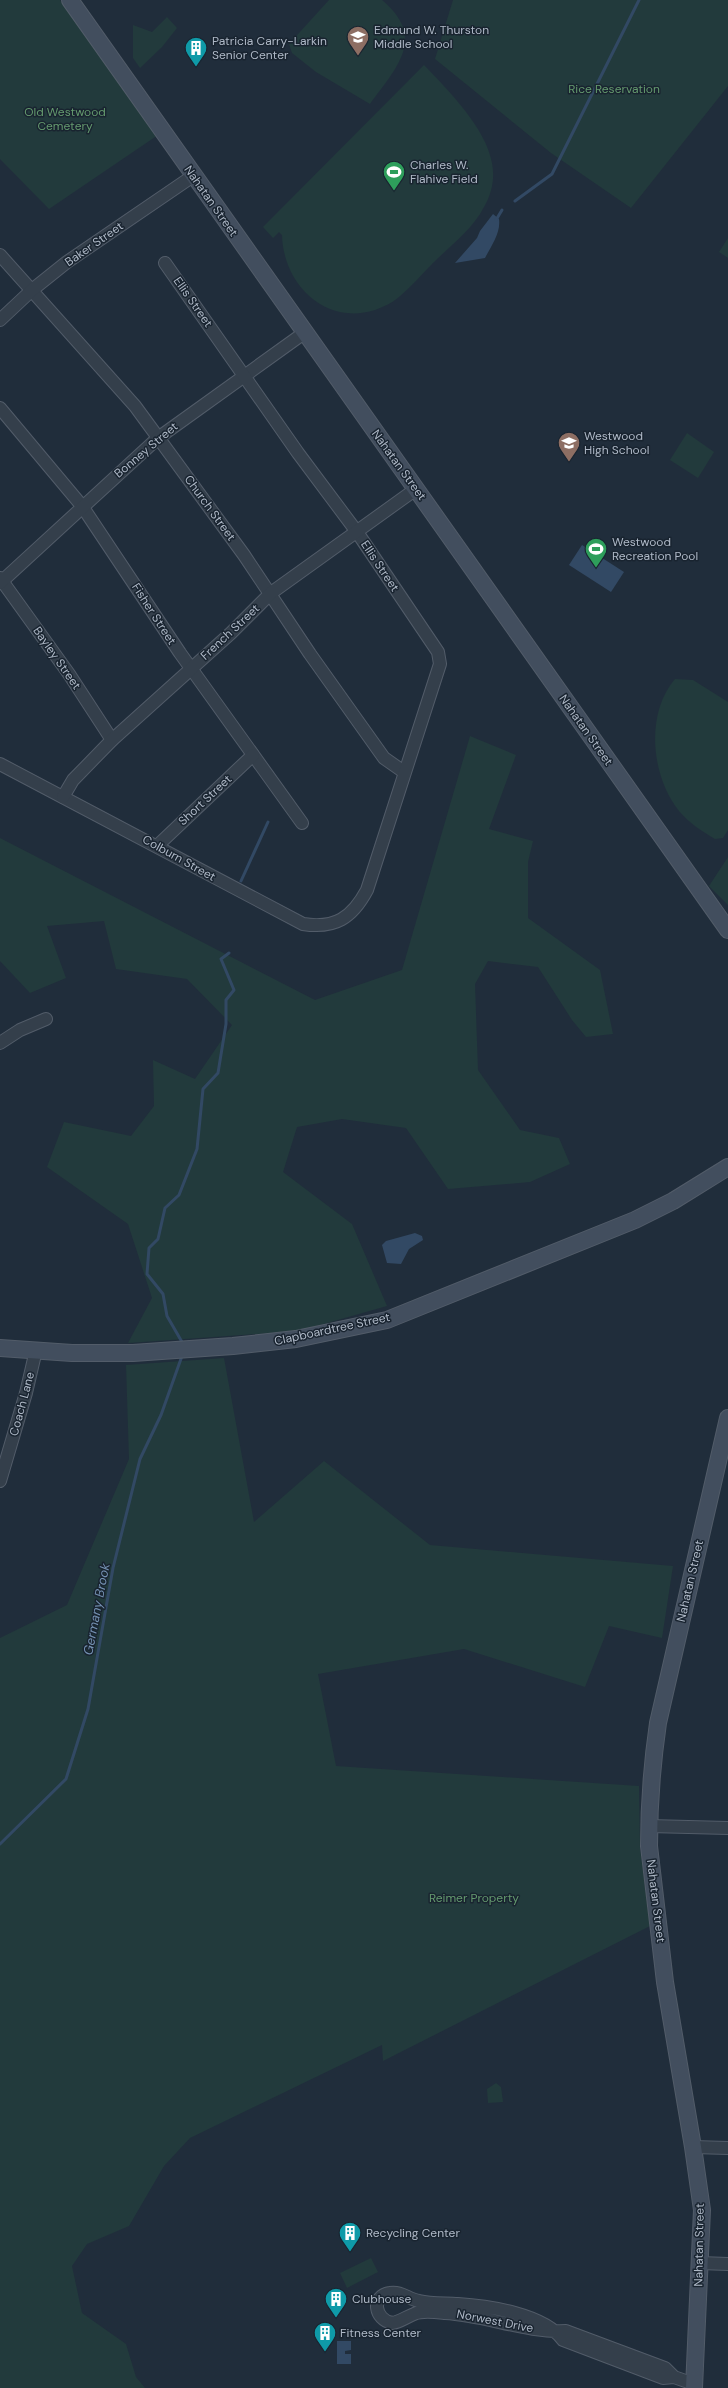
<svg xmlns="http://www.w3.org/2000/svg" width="728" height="2388" font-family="'DM Sans',sans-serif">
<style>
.green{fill:#223a3c}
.water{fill:#324964}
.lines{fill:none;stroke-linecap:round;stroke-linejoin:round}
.stream{stroke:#324964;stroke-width:3}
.street-casing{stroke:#525c69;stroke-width:14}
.secondary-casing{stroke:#525c69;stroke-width:18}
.street{stroke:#343f4b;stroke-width:12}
.secondary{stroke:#424e5e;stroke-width:16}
.labels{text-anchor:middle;stroke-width:3;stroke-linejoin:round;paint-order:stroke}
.poi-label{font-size:12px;fill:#afb9c7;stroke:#192430;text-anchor:start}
.park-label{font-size:12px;fill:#649a6e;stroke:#192430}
.street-label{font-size:12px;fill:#afb9c7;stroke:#192430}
.water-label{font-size:13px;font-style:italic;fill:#7491b2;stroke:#192430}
</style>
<rect width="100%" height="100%" fill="#202d3b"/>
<g class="green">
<polygon points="0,0 60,0 158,135 49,209 0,159"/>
<path d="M329 0H382C427 38 397 67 370 104L316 72 292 53 289 44Z"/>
<polygon points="453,0 728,0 728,86 631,208 551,153 435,59"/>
<polygon points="167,17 177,28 162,47 140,68 133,58 133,25 152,32"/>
<path d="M424 65C448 90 486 128 492 163 495 178 492 194 484 207 473 229 450 246 433 263 422 274 411 287 399 297 392 303 383 307 375 310 324 326 283 283 282 235L279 232 273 238 263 227Z"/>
<polygon points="728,238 728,258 719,252"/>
<polygon points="687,433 714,452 698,478 670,460"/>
<path d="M675 679 693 680 728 702V830L723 838 715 839C703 832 689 823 679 811 651 776 645 714 675 679Z"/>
<polygon points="470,736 516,755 489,829 533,841 528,862 528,918 600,970 613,1034 586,1037 572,1020 538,967 488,961 475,984 478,1070 520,1130 559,1138 570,1164 530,1182 448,1189 406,1128 342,1119 297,1127 283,1172 352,1224 387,1306 299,1331 128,1343 152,1298 128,1224 47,1167 64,1122 131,1136 154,1106 153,1060 195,1079 232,1025 187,979 116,969 104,921 47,926 66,978 30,993 0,961 0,838 315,1000 402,970"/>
<polygon points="728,857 728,905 709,886"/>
<polygon points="224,1358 254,1522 324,1461 430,1545 673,1566 662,1638 609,1626 585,1687 464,1649 318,1674 336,1766 639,1786 640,1848 650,1926 383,2061 382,2045 190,2138 164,2166 129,2226 87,2244 72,2266 82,2313 126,2344 136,2377 145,2388 0,2388 0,1638 67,1605 129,1459 126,1365"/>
<polygon points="496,2083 501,2087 503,2102 488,2103 487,2089"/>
<polygon points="371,2258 378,2272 347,2288 340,2273"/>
</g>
<g class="water">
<path d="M493 214 499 219C501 233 491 246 485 258L455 263 477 238 480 231Z"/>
<polygon points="582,545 624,572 611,592 569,565"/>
<polygon points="415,1233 422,1236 423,1240 409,1249 401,1264 387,1263 382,1245 386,1241"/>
<polygon points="337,2341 351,2341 351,2350 345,2351 345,2354 351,2354 351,2364 337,2364"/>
</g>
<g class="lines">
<g class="stream">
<polyline points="515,201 552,174 639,0"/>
<polyline points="496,220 502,210"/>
<polyline points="241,881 268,822"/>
<polyline points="182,1342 167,1316 163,1294 147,1274 149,1248 158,1239 165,1208 179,1195 197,1149 203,1089 218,1073 226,1024 226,1000 234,990 221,959 229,953"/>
<polyline points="0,1844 66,1779 88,1709 113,1568 140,1459 161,1415 182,1356"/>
</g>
<g class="street-casing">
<g id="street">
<polyline points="0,255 135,406 244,555 310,654 384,758 404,772"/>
<polyline points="0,320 32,290 67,262 193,176"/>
<polyline points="0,408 82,506 180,653 302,823"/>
<polyline points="0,578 69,674 112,740"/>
<polyline points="0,583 158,438 304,333"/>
<path d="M0 764 303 924C335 929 352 918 367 890L440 664 438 652 357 532 298 453 165 263"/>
<polyline points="63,797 73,780 112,740 231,633 271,593 416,489"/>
<polyline points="157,846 253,755"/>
<polyline points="0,1043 20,1030 46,1019"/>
<polyline points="0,1481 26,1393 36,1350"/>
<polyline points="649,1826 728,1828"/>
<polyline points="693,2147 728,2148"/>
<polyline points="700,2263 728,2264"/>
<path d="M674 2377 663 2378 563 2340C544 2314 489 2306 458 2304 446 2303 431 2304 419 2301 408 2299 401 2291 390 2293 370 2296 375 2320 392 2323 400 2322 406 2317 414 2314 422 2310 436 2312 445 2313 486 2315 526 2333 566 2331L665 2368 674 2377 694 2384"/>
</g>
</g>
<g class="secondary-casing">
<g id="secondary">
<polyline points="70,0 728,930"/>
<polyline points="0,1348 72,1353 133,1353 233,1346 296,1339 387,1320 635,1220 673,1201 728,1167"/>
<path d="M694 2388 702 2210 693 2147 665 1982 649 1846C649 1804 652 1764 658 1723L728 1418"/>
</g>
</g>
<use href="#street" class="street"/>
<use href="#secondary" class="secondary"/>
</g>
<defs>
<g id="school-pin" transform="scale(1.15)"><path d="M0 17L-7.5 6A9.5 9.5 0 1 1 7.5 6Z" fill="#8d6e63" stroke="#192430"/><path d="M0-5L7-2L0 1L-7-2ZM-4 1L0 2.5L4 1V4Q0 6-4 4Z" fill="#fff"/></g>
<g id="building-pin" transform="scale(1.15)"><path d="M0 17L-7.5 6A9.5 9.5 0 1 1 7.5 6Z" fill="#0f9aa8" stroke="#192430"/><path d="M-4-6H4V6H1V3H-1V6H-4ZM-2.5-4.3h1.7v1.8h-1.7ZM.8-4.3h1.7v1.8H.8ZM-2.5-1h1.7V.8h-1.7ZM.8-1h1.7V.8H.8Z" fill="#fff"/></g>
<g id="stadium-pin" transform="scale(1.15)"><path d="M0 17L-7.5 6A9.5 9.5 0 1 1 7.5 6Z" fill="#2e9e5b" stroke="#192430"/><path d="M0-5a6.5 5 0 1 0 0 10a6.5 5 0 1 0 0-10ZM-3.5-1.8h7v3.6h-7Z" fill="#fff"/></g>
</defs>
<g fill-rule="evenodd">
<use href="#school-pin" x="358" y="37"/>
<use href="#building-pin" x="196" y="48"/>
<use href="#stadium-pin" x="394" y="172"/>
<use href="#school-pin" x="569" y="443"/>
<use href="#stadium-pin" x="596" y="549"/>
<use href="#building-pin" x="350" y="2233"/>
<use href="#building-pin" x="336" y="2299"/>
<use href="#building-pin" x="325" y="2333"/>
</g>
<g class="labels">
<g class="poi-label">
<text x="374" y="34">Edmund W. Thurston<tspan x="374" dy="14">Middle School</tspan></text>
<text x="212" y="45">Patricia Carry-Larkin<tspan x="212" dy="14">Senior Center</tspan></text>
<text x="410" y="169">Charles W.<tspan x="410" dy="14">Flahive Field</tspan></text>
<text x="584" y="440">Westwood<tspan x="584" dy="14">High School</tspan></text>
<text x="612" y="546">Westwood<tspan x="612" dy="14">Recreation Pool</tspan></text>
<text x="366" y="2237">Recycling Center</text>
<text x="352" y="2303">Clubhouse</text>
<text x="340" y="2337">Fitness Center</text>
</g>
<g class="park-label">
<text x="614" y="93">Rice Reservation</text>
<text x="65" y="116">Old Westwood<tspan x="65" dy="14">Cemetery</tspan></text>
<text x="474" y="1902">Reimer Property</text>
</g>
<g class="street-label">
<text transform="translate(211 201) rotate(55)" y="4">Nahatan Street</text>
<text transform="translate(94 244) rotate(-35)" y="4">Baker Street</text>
<text transform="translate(193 302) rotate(55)" y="4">Ellis Street</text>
<text transform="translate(146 450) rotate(-40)" y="4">Bonney Street</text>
<text transform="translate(399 465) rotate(54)" y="4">Nahatan Street</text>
<text transform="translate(210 508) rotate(54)" y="4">Church Street</text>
<text transform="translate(380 566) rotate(56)" y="4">Ellis Street</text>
<text transform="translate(154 614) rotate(57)" y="4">Fisher Street</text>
<text transform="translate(230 632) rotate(-43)" y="4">French Street</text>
<text transform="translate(57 658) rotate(55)" y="4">Bayley Street</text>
<text transform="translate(586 730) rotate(55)" y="4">Nahatan Street</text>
<text transform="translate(205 800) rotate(-43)" y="4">Short Street</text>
<text transform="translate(179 858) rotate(29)" y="4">Colburn Street</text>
<text transform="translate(332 1329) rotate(-12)" y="4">Clapboardtree Street</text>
<text transform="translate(22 1404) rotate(-75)" y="4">Coach Lane</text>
<text transform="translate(690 1581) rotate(-77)" y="4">Nahatan Street</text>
<text transform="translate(656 1901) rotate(83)" y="4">Nahatan Street</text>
<text transform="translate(699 2245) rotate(-89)" y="4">Nahatan Street</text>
<text transform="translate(495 2321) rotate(11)" y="4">Norwest Drive</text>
</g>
<g class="water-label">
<text transform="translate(96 1609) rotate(-79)" y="5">Germany Brook</text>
</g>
</g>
</svg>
